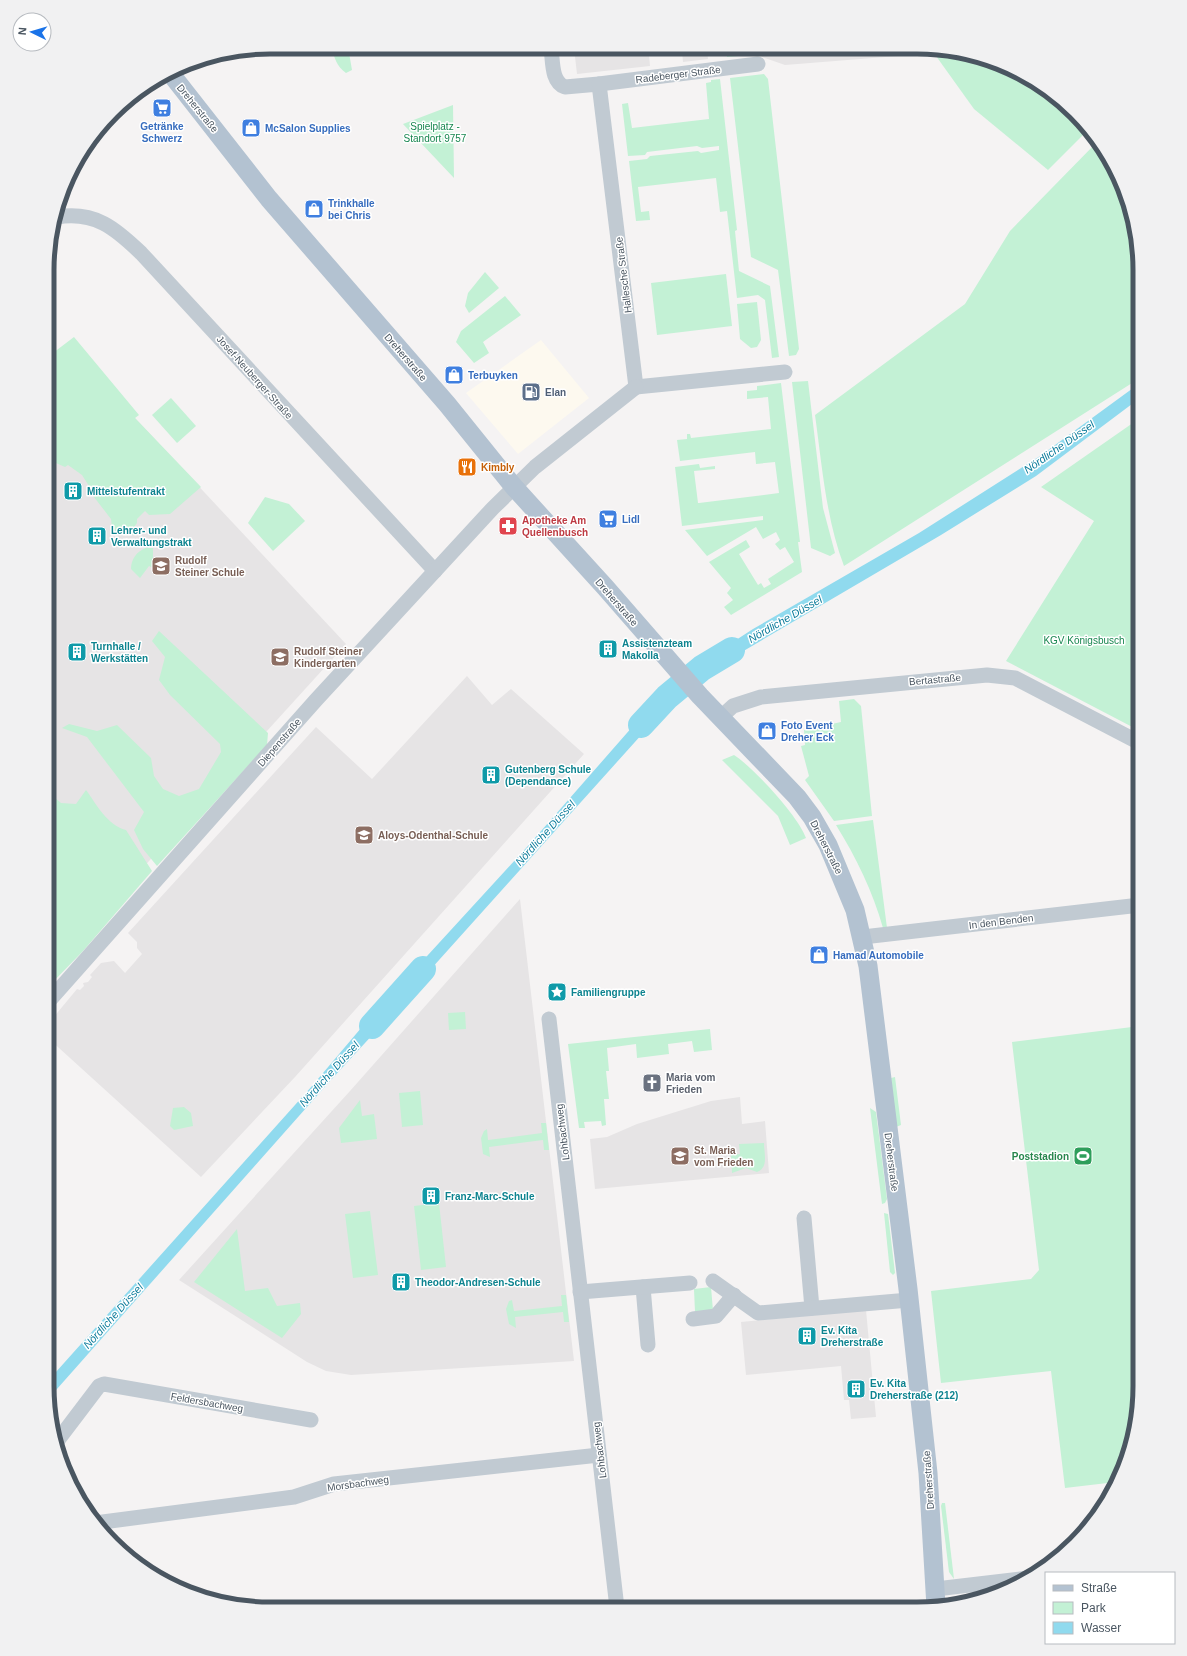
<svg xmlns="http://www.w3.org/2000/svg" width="1187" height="1656" font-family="Helvetica,sans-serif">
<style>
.commercial{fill:#fdf9ef}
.education{fill:#e6e4e5}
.green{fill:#c3f1d5}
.water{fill:#90daee}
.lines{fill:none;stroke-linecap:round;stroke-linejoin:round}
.river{stroke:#90daee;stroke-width:26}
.minor{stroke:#c1cad2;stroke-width:15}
.major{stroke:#b3c2d1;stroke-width:19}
.labels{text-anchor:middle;stroke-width:3;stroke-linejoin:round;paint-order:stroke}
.street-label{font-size:10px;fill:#4a5661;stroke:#fff}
.shop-label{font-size:10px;font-weight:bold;fill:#366cbe;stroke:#fff;text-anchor:start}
.park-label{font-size:10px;fill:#17864f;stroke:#fff}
.service-label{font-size:10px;font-weight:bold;fill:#4e5e75;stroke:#fff;text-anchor:start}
.food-label{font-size:10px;font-weight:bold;fill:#c56008;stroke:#fff;text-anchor:start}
.culture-label{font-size:10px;font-weight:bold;fill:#0d838f;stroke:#fff;text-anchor:start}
.health-label{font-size:10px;font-weight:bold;fill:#be3a42;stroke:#fff;text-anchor:start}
.education-label{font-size:10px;font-weight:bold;fill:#785e54;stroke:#fff;text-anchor:start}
.worship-label{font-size:10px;font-weight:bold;fill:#5b616d;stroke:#fff;text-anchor:start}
.leisure-label{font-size:10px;font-weight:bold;fill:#27864d;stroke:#fff;text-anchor:end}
.water-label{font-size:11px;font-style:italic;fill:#0c7c9b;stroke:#fff}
.rim{fill:none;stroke:#4a5661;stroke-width:5}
</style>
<rect width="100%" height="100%" fill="#f5f3f3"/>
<polygon class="commercial" points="541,340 589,398 518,454 466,393"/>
<g class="education">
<polygon points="574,48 707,48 708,59 683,62 682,51 649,55 650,66 577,74"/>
<polygon points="761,48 920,49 923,54 785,65 762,57"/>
<polygon points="49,367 135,418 346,644 130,882 48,808"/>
<polygon points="467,676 492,705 511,689 584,754 295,1077 201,1177 48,1038 48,1024 77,989 80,990 84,986 83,983 88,982 92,977 90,975 101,963 114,961 125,973 142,954 137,948 137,942 128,933 316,727 372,779"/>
<polygon points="520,899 574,1361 351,1375 326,1371 307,1362 179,1280 350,1091"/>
<polygon points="740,1097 742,1124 765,1121 769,1173 595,1189 590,1139 607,1137 637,1124 711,1101"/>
<polygon points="866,1310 876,1417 851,1419 849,1400 844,1400 841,1366 746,1375 741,1322"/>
</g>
<g class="green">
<path d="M331 47H348L352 70 346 73C336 66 335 58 331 47Z"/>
<polygon points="726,48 761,48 762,54 727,57"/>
<path d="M931 49C982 49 1060 85 1089 129L1048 170 974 109Z"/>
<polygon points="764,74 768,79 799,349 796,355 789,356 778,270 751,257 730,78"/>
<polygon points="720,79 737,230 735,231 739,271 770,286 779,357 772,358 765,300 758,295 737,298 727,211 720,212 716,178 638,187 641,212 649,211 650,220 636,221 629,161 647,159 650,156 698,151 701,153 719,150 719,146 702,148 697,146 647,152 645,155 628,156 622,104 628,103 632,128 709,119 706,83 711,82 711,80"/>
<polygon points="453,105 454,178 403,124"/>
<path d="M1097 142 1117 171 1136 226 1140 270V378L844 566C826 519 822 465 815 415L965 304 1010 231Z"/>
<polygon points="485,272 499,288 469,313 465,306 468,293"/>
<polygon points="726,274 732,326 657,335 651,283"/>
<polygon points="505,296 521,315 483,342 489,353 474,363 456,342 461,331"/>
<polygon points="757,302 761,340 757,347 751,348 740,339 737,304"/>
<polygon points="74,337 139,415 135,418 201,487 170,514 149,515 145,511 137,519 137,523 134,527 139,535 113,535 111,519 87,488 89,486 82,475 68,465 65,467 49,460 49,356"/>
<polygon points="808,381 823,508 835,553 830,556 811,548 792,382"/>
<polygon points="781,383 800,542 798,542 802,572 731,615 724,607 733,600 727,593 731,588 709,562 746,540 750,547 739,554 758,585 761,583 764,588 771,584 768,579 794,562 785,547 780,550 775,544 780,540 776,532 763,539 756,527 707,556 685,530 763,520 763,516 682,526 675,467 699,464 700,468 715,466 715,469 694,471 698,503 699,503 779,493 775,462 756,464 755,452 680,461 677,440 687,439 687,434 690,434 691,438 771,429 768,397 747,399 747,391 757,390 757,386"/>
<polygon points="171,398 196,426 177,443 152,415"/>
<polygon points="1140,418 1140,731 1006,661 1094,521 1041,487"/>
<polygon points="265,497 289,504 305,521 273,551 248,523"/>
<path d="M146 548H153V568L149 566 140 578 131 569C131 559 137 551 146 548Z"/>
<polygon points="159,631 268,733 267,745 157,866 143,849 134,830 144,812 87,737 62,728 69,724 97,731 117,725 151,758 154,776 163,789 179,796 199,789 221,752 220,744 170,695 159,680 165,657 152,641"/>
<polygon points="854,699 861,706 872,816 834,821 805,780 809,776 801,746 805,745 804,730 841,722 839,701"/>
<path d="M734 755C753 767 799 817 806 838L790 845 778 816 722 760Z"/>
<path d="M86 790C97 805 107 825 126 830L152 871 83 951 48 987V792L61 803 76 804Z"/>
<path d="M873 820 887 928H883C873 892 856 857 836 825Z"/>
<polygon points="465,1012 466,1029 449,1030 448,1013"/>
<polygon points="1140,1026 1140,1401 1128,1458 1116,1482 1065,1488 1051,1371 941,1383 931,1291 1031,1279 1039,1270 1012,1042"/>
<polygon points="710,1029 712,1050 694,1052 692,1041 668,1044 669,1054 637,1058 636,1044 607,1048 609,1071 606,1071 609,1099 604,1099 606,1125 602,1126 601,1121 584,1122 585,1128 579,1128 568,1044"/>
<polygon points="895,1077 901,1125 896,1127 891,1078"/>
<polygon points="420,1091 423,1125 402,1127 399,1093"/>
<polygon points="360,1100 362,1116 374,1114 377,1139 341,1143 339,1128"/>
<polygon points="184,1107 191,1113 193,1126 174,1130 170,1126 173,1108"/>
<polygon points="870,1108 876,1112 887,1199 885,1203 882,1204"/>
<polygon points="541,1123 546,1123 549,1150 544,1150 543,1140 489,1147 490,1157 483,1154 481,1138 484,1131 487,1129 488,1140 542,1133"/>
<path d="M764 1143C764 1153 769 1168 757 1172L746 1168 732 1173 731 1155 740 1154 739 1144Z"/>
<polygon points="439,1203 446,1267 421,1270 414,1206"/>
<polygon points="370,1211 378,1275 353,1278 345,1214"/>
<polygon points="884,1213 888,1214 895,1273 893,1275 890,1272"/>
<polygon points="237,1229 245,1291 268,1288 277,1306 300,1303 301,1314 282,1338 194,1282"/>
<polygon points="711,1287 713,1311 695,1312 694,1289"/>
<polygon points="561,1295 566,1295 569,1322 564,1322 563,1312 515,1317 516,1328 509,1324 506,1309 509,1301 512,1300 514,1311 562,1306"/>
<polygon points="942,1503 945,1503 954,1579 949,1572 941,1506"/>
</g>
<g class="water">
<polygon points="1140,383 1140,398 1036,476 941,535 706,673 699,664 753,629 919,533 1040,456"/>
<polygon points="662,693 670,703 404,999 395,991 527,847"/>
<polygon points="389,995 400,1005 330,1081 49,1398 47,1382 312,1086"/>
</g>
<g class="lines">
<g class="river">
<polyline points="641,725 667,697 702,668 732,650"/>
<polyline points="372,1026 423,969"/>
</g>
<g class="minor">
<path d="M551 48C553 61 551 82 565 87L599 84 636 387"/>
<polyline points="599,84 758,64"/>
<path d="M57 217C95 211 115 228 141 253L435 571"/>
<polyline points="636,387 785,372"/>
<polyline points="721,717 733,706 761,697 987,675 1015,678 1140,743"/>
<polyline points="863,937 1140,905"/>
<polyline points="48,1002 316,700 493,508 535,467 636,387"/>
<polyline points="549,1019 617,1608"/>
<polyline points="804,1218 812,1308"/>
<polyline points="713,1281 758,1313 909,1300"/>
<polyline points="643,1287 648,1345"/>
<polyline points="580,1292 690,1283"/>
<polyline points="693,1319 716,1316 734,1295"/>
<polyline points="55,1444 99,1386 104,1384 311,1420"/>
<polyline points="95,1523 294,1497 334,1484 599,1455"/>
<polyline points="938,1600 936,1589 1028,1578"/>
</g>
<polyline class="major" points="171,74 269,199 447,404 514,487 605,587 700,696 797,797 812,817 828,845 855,910 868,966 908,1289 928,1473 936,1607"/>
</g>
<defs>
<g id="supermarket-square" transform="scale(1)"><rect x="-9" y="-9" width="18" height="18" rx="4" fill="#3f7fe0" stroke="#fff"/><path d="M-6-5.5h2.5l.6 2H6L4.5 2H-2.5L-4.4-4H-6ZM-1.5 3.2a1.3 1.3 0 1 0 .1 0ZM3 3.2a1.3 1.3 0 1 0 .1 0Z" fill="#fff"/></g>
<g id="shop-square" transform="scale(1)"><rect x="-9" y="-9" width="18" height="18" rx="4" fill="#3f7fe0" stroke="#fff"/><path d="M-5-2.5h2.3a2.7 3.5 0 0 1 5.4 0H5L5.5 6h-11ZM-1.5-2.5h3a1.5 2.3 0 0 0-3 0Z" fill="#fff"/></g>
<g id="fuel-square" transform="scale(1)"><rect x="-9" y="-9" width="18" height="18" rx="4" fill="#5c6f8a" stroke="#fff"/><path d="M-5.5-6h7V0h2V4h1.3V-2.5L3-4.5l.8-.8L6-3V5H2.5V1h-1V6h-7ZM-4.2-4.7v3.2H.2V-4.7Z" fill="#fff"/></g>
<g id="restaurant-square" transform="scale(1)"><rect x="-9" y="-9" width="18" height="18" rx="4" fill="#e8710a" stroke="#fff"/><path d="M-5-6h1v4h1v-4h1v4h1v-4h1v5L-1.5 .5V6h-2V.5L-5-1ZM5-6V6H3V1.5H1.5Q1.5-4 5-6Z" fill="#fff"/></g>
<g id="building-square" transform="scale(1)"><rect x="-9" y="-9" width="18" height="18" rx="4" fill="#0f9aa8" stroke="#fff"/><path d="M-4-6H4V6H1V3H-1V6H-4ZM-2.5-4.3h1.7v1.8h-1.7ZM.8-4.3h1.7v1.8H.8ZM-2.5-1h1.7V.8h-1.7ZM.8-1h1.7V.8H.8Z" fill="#fff"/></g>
<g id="pharmacy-square" transform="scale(1)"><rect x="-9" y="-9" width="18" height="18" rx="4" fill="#e0444e" stroke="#fff"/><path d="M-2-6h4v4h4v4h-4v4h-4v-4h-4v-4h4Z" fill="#fff"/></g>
<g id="school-square" transform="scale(1)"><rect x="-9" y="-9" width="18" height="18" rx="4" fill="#8d6e63" stroke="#fff"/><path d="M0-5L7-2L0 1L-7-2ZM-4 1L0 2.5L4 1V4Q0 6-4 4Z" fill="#fff"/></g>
<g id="sight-square" transform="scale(1)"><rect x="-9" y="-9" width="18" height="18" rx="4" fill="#0f9aa8" stroke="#fff"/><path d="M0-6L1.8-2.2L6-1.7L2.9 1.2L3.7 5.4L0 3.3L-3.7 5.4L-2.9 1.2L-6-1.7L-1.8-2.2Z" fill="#fff"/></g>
<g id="church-square" transform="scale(1)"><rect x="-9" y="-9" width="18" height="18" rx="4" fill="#6b7280" stroke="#fff"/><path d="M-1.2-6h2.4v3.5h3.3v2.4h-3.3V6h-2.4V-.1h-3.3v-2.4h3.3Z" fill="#fff"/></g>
<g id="stadium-square" transform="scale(1)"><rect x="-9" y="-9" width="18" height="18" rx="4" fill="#2e9e5b" stroke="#fff"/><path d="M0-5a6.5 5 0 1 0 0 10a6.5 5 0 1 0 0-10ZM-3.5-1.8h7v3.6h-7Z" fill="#fff"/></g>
</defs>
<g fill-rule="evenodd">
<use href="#supermarket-square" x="162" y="108"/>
<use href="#shop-square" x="251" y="128"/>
<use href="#shop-square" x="314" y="209"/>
<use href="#shop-square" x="454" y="375"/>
<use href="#fuel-square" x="531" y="392"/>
<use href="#restaurant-square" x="467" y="467"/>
<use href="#building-square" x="73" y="491"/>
<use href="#supermarket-square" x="608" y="519"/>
<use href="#pharmacy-square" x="508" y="526"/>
<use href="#building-square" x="97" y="536"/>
<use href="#school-square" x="161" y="566"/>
<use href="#building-square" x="608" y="649"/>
<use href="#building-square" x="77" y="652"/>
<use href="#school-square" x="280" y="657"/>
<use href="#shop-square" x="767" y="731"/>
<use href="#building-square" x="491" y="775"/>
<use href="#school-square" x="364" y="835"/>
<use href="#shop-square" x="819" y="955"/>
<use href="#sight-square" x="557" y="992"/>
<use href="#church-square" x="652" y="1083"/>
<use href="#school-square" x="680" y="1156"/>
<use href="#stadium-square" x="1083" y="1156"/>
<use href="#building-square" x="431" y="1196"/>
<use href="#building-square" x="401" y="1282"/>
<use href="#building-square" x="807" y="1336"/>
<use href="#building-square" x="856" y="1389"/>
</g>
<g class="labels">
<g class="street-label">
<text transform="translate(678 74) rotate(-7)" y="4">Radeberger Straße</text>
<text transform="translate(198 108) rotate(51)" y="4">Dreherstraße</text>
<text transform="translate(623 275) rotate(-97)" y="4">Hallesche Straße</text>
<text transform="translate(406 357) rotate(49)" y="4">Dreherstraße</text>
<text transform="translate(255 377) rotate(48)" y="4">Josef-Neuberger-Straße</text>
<text transform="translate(617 602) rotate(49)" y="4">Dreherstraße</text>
<text transform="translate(935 679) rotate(-5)" y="4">Bertastraße</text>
<text transform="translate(279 742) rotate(-49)" y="4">Diepenstraße</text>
<text transform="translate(827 847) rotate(63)" y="4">Dreherstraße</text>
<text transform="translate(1001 921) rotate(-7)" y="4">In den Benden</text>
<text transform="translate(562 1132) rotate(-97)" y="4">Lohbachweg</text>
<text transform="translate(892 1162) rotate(83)" y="4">Dreherstraße</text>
<text transform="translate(207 1402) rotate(10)" y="4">Feldersbachweg</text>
<text transform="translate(599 1450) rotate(-97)" y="4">Lohbachweg</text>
<text transform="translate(928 1480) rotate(-94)" y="4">Dreherstraße</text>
<text transform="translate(358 1483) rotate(-8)" y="4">Morsbachweg</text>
</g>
<g class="shop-label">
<text x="162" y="130" text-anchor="middle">Getränke<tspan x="162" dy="12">Schwerz</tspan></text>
<text x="265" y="132">McSalon Supplies</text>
<text x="328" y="207">Trinkhalle<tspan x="328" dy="12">bei Chris</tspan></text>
<text x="468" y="379">Terbuyken</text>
<text x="622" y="523">Lidl</text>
<text x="781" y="729">Foto Event<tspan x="781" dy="12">Dreher Eck</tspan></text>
<text x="833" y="959">Hamad Automobile</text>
</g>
<g class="park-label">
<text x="435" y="130">Spielplatz -<tspan x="435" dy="12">Standort 9757</tspan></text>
<text x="1084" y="644">KGV Königsbusch</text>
</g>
<g class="service-label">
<text x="545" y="396">Elan</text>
</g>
<g class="food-label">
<text x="481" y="471">Kimbly</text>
</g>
<g class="culture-label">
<text x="87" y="495">Mittelstufentrakt</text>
<text x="111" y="534">Lehrer- und<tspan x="111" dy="12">Verwaltungstrakt</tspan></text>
<text x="622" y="647">Assistenzteam<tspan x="622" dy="12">Makolla</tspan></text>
<text x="91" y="650">Turnhalle /<tspan x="91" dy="12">Werkstätten</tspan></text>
<text x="505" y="773">Gutenberg Schule<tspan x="505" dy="12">(Dependance)</tspan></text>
<text x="571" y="996">Familiengruppe</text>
<text x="445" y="1200">Franz-Marc-Schule</text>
<text x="415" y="1286">Theodor-Andresen-Schule</text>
<text x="821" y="1334">Ev. Kita<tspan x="821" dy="12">Dreherstraße</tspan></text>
<text x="870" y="1387">Ev. Kita<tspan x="870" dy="12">Dreherstraße (212)</tspan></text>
</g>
<g class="health-label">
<text x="522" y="524">Apotheke Am<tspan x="522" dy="12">Quellenbusch</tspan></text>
</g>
<g class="education-label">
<text x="175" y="564">Rudolf<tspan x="175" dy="12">Steiner Schule</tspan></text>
<text x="294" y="655">Rudolf Steiner<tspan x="294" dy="12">Kindergarten</tspan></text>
<text x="378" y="839">Aloys-Odenthal-Schule</text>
<text x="694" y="1154">St. Maria<tspan x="694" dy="12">vom Frieden</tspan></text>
</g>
<g class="worship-label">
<text x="666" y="1081">Maria vom<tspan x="666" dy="12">Frieden</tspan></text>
</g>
<g class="leisure-label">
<text x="1069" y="1160">Poststadion</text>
</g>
<g class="water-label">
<text transform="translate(1059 447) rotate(-35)" y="4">Nördliche Düssel</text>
<text transform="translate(785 619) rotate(-30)" y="4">Nördliche Düssel</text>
<text transform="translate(545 833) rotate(-48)" y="4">Nördliche Düssel</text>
<text transform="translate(329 1074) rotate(-48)" y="4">Nördliche Düssel</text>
<text transform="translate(113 1316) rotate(-48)" y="4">Nördliche Düssel</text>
</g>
</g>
<path d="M0 0H1187V1656H0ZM270 54H917A216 216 0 0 1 1133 270V1386A216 216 0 0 1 917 1602H270A216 216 0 0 1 54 1386V270A216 216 0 0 1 270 54Z" fill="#f1f1f2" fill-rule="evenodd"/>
<path class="rim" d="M270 54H917A216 216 0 0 1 1133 270V1386A216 216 0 0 1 917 1602H270A216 216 0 0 1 54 1386V270A216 216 0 0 1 270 54Z"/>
<rect x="1045" y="1572" width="130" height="72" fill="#ffffff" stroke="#b7bbc0"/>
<rect x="1053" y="1585" width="20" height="6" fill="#b3c2d1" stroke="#b7bbc0"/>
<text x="1081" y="1592" font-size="12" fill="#4a5661">Straße</text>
<rect x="1053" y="1602" width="20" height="12" fill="#c3f1d5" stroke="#b7bbc0"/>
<text x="1081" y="1612" font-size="12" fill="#4a5661">Park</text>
<rect x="1053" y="1622" width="20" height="12" fill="#90daee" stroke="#b7bbc0"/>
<text x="1081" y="1632" font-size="12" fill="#4a5661">Wasser</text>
<g transform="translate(32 32) rotate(275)"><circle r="19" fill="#ffffff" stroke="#b7bbc0"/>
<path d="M0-3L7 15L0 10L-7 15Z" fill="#1a73e8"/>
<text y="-6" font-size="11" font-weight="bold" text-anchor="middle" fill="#4a5661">N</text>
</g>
</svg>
